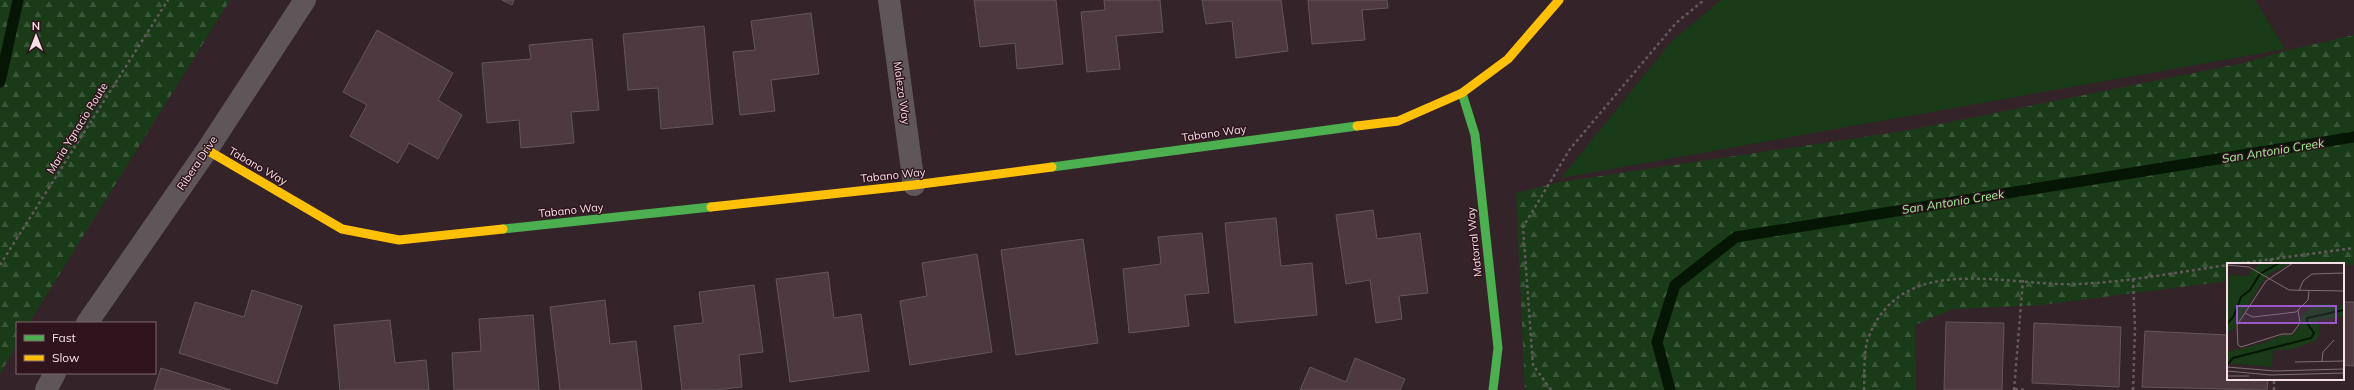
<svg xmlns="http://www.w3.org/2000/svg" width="2354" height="390" font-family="Mulish,sans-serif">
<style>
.forest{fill:url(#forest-firs)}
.park{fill:#193b17}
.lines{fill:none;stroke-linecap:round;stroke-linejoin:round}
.stream{stroke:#051704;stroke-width:11}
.building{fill:#4e3940;stroke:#64565a}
.path{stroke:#62595b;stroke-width:2.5;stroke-dasharray:3 3;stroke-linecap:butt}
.street{stroke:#5f5659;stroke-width:22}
.fast{stroke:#4caf50;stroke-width:9}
.slow{stroke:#ffc107;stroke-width:9}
.labels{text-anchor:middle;stroke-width:3;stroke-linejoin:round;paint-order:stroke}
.street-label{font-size:11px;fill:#f5e0e5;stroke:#30141d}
.water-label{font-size:12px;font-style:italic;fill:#9ff099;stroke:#30141d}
.inset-river{fill:none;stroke:#051704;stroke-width:2}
.inset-road{fill:none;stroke:#816f74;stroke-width:1}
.view{fill:#9a59c8;fill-opacity:0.15;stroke:#9a59c8;stroke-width:2}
.inset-edge{fill:none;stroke:#f5e0e5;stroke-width:2}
</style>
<defs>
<pattern id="forest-firs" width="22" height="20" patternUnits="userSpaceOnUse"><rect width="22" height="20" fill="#193b17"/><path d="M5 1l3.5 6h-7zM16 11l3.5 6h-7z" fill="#3b5739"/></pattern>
</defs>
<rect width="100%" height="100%" fill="#342429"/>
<g class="forest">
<polygon points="0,0 230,0 29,323 17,323 17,344 0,374"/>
<polygon points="2354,35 2354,265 2228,264 2228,281 2040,305 1953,309 1915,325 1916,390 1525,390 1516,193 1561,182 1910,130 2244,63 2285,51"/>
</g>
<polygon class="park" points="1721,0 2255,0 2285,49 1561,178 1672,41"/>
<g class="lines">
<g class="stream">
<polyline points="0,82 18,0"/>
<polyline points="1670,390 1657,342 1675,285 1736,237 2354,137"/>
</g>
</g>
<g class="building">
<polygon points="502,0 514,0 512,5"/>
<polygon points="974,0 1056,0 1063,64 1017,69 1015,43 980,47"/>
<polygon points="1104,0 1160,0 1163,32 1116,36 1120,69 1087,72 1081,12 1105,10"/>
<polygon points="1202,0 1281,0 1288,51 1236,58 1232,21 1206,24"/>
<polygon points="1308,0 1387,0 1388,8 1362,10 1365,40 1312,44"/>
<polygon points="811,13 819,74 771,80 775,111 740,115 733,52 755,50 751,21"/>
<polygon points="704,26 713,124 661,129 658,88 628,90 623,34"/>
<polygon points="377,30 453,73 438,100 462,115 438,159 409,143 398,163 350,136 367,105 343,92"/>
<polygon points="592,39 599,110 571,112 574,143 521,148 519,120 487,123 482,63 531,59 529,45"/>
<polygon points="1373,210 1377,239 1420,233 1428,293 1399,296 1402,319 1376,323 1370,280 1346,284 1336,215"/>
<polygon points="1276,218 1281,266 1312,263 1317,315 1235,323 1225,223"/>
<polygon points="1202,233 1209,293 1185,295 1189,326 1129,333 1123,269 1161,264 1158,237"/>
<polygon points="1083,239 1098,343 1016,355 1001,250"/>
<polygon points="977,254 992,352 910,365 900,301 927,296 922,263"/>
<polygon points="828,272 834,318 861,314 869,371 790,382 776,279"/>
<polygon points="754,285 763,352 739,355 742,387 715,390 682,390 674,326 703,323 699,292"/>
<polygon points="252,290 302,306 277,384 179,353 195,302 244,317"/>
<polygon points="605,300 610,344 636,341 642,390 560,390 550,307"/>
<polygon points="2343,302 2354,302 2354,366 2343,365"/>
<polygon points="533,315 539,390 454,390 452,353 481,351 479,319"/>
<polygon points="390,320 395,363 426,360 429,390 340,390 334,325"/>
<polygon points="1946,322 2004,323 2002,390 1944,390"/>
<polygon points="2034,323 2121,327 2119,387 2032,383"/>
<polygon points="2145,331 2228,335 2228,379 2268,379 2267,390 2142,387"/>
<polygon points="1355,358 1405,379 1400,390 1300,390 1310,367 1346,382"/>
<polygon points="161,368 231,390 154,390"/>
</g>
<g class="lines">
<g class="path">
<polyline points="2270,259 2273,264"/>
<polyline points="2235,264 2354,248"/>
<polyline points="0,265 168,0"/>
<polyline points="2015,389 2027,390"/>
<polyline points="1551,390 1533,365 1523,227 1570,149 1676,23 1704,0"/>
<path d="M1864 390C1865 376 1863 348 1869 336 1904 250 2006 287 2078 284 2128 282 2178 272 2228 265"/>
<polyline points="2014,390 2023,280"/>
<polyline points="2133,390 2135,328 2133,279"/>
<polyline points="2274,390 2274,379"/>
</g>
<g class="street">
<polyline points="889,0 914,185"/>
<polyline points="87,323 207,150 305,0"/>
<polyline points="46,390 55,373"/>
</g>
<g class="fast">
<polyline points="1462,93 1475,135 1498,348 1493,390"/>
<polyline points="1052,167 1357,126"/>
<polyline points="503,229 711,207"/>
</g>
<g class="slow">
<polyline points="1357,126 1398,121 1462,93 1508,59 1559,0"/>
<polyline points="207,150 342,229 399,240 503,229"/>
<polyline points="711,207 914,185 1052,167"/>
</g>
</g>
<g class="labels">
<g class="street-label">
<text transform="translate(902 93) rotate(82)" y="4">Maleza Way</text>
<text transform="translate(77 128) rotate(-58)" y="4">Maria Ygnacio Route</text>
<text transform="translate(1214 133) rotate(-8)" y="4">Tabano Way</text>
<text transform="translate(197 163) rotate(-56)" y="4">Ribera Drive</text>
<text transform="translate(258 166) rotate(30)" y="4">Tabano Way</text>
<text transform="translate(893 175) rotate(-6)" y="4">Tabano Way</text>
<text transform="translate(571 210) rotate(-6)" y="4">Tabano Way</text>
<text transform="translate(1474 242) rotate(-96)" y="4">Matorral Way</text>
</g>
<g class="water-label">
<text transform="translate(2273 151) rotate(-9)" y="4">San Antonio Creek</text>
<text transform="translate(1953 202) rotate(-9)" y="4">San Antonio Creek</text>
</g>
</g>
<g transform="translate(2227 263)">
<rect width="117" height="117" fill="#342429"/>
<path d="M32 0H64L53 7 46 8 35 18 8 65 0 69V50ZM117 42V54L91 57 93 70 88 78 66 86 46 88 45 104 0 100V87L1 89 37 80 55 72H66L74 60V52Z" fill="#193b17"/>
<path d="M24 7 28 8 23 20 0 50 2 12 22 13ZM89 41H103L106 46 76 51Z" fill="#193b17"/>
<path class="inset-river" d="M0 61 7 53 14 34 23 27 33 11 52 0M0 102 6 95 84 75 87 70 80 60V55L117 47"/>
<path class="inset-road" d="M66 0 39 18 10 62 11 82 14 84 55 71H65L73 60 71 47M0 2 22 4 62 27 117 28M0 3V17M72 28 76 18 85 11 117 10M18 50 26 54 69 49 81 37 82 28M95 98 96 89 107 77M68 99 117 98M0 104 48 108 117 106M0 108 44 112 117 110M0 113H22"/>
<path class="view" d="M10 43H109V60H10Z"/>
<rect width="117" height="117" class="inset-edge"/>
</g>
<rect x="16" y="322" width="140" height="52" fill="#30141d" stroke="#7f666d"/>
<rect x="24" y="335" width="20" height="6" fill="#4caf50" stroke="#7f666d"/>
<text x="52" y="342" font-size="12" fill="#f5e0e5">Fast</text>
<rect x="24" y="355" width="20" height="6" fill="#ffc107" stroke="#7f666d"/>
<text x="52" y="362" font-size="12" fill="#f5e0e5">Slow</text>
<g transform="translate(36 36)" stroke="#30141d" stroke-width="3" paint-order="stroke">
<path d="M0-3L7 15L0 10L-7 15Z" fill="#f5e0e5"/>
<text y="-6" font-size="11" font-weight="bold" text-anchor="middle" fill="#f5e0e5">N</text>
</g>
</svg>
